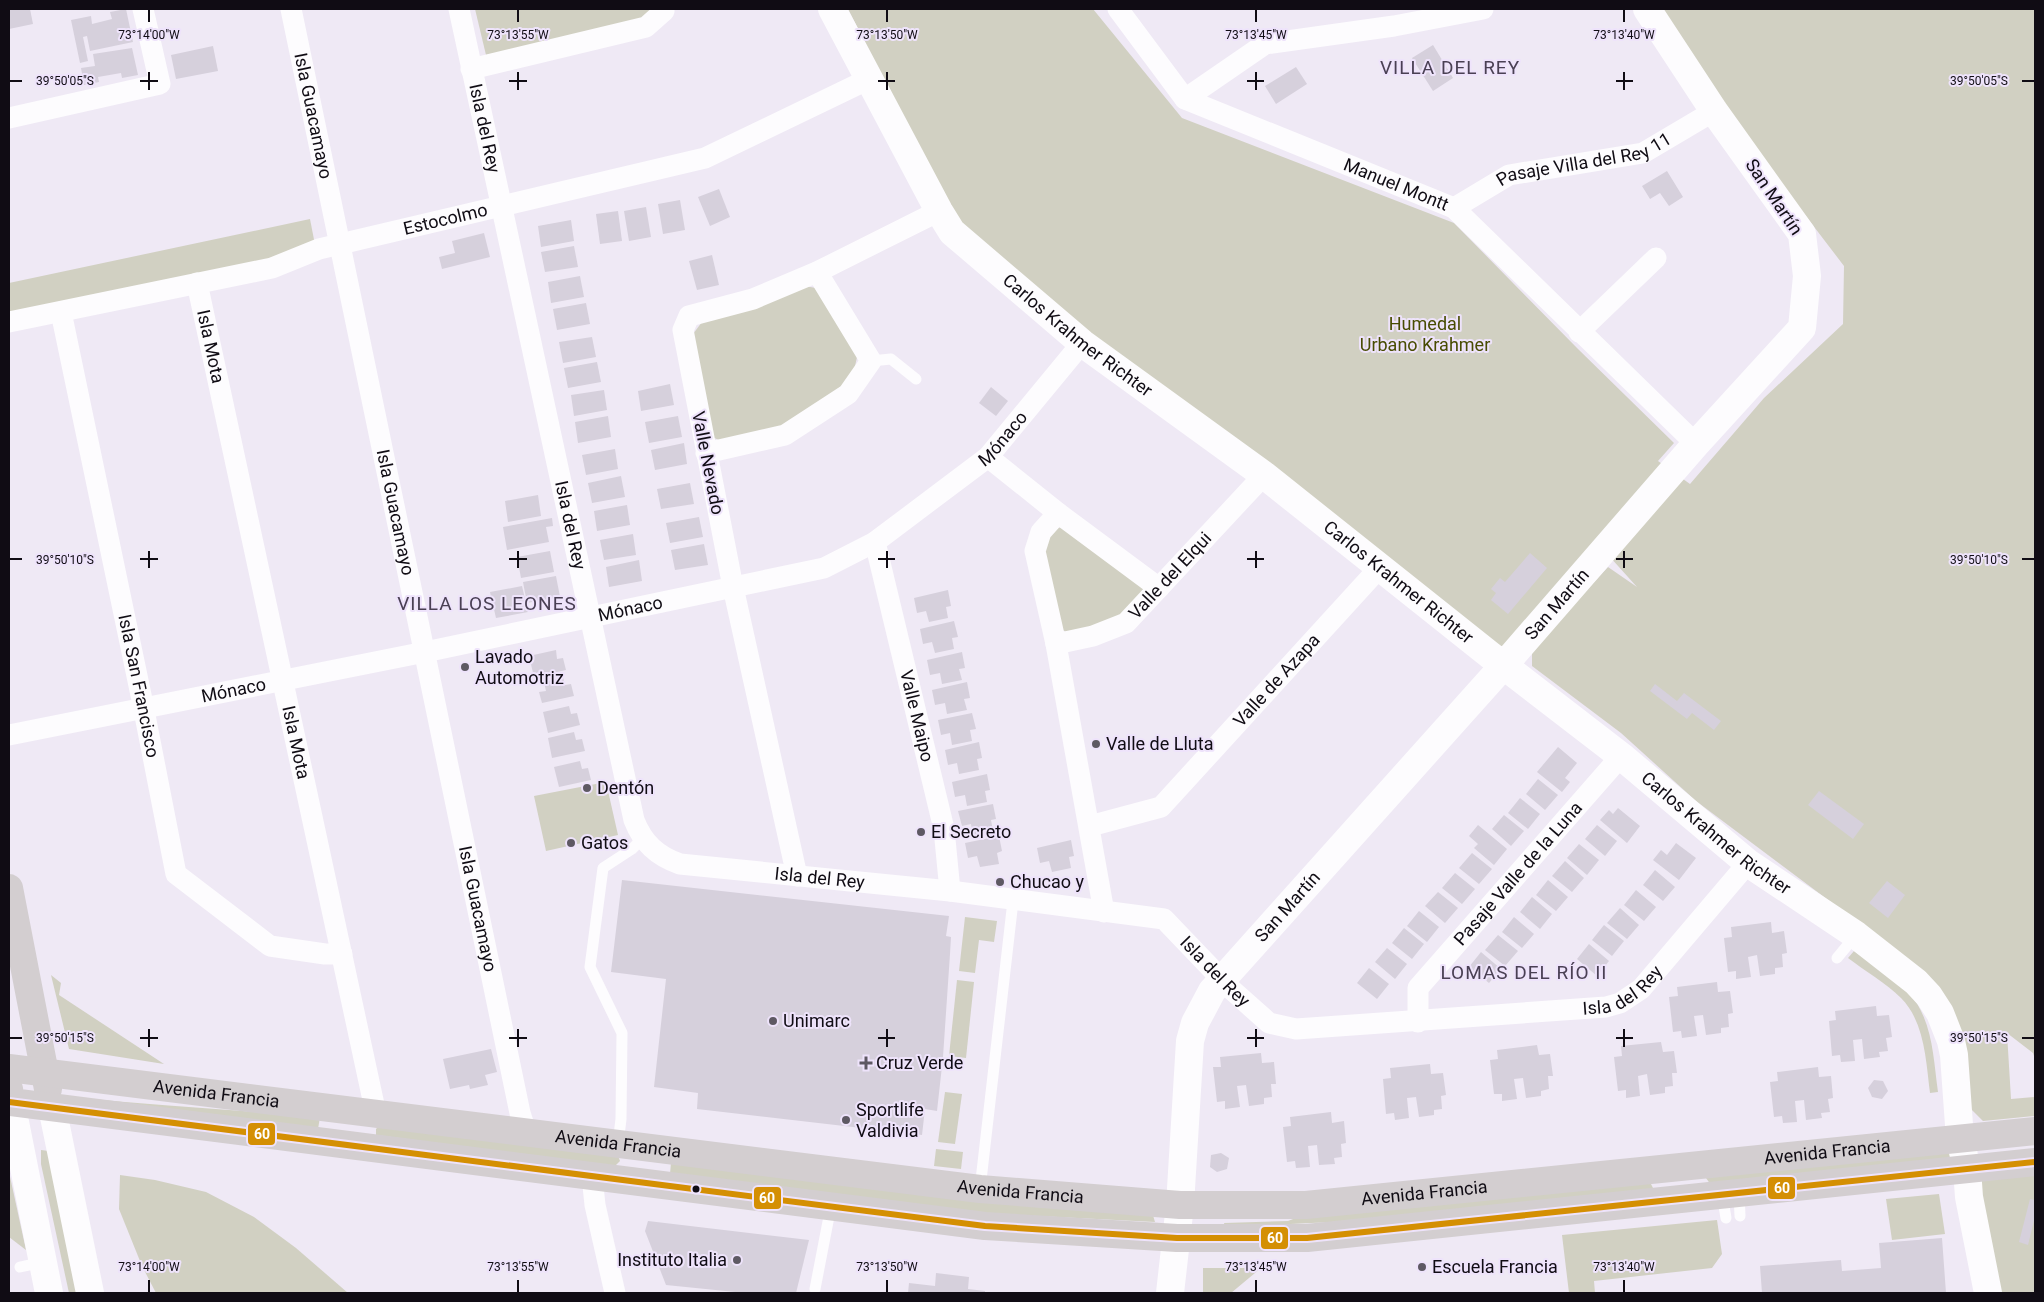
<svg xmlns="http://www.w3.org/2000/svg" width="2044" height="1302" font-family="Roboto,sans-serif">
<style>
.green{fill:#d1d0c2}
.building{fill:#d6d0dc}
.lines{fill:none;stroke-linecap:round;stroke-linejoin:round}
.lane{stroke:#fdfcfe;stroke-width:11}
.street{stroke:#fdfcfe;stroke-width:21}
.secondary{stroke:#fdfcfe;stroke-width:28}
.primary{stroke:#d3ced0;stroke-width:28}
.bus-1-casing{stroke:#eee3fb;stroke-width:10}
.bus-1{stroke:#d48f03;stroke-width:6}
.ticks{fill:none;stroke:#100c14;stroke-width:2}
.poi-dot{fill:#5e5963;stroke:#eee3fb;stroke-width:2}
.bus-dot{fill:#100c14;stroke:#eee3fb;stroke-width:2}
.labels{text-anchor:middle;stroke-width:4;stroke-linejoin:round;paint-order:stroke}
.street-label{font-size:18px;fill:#100c14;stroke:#eee3fb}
.park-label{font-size:18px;fill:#484c02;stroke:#eee3fb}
.poi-label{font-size:18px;fill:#100c14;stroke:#eee3fb;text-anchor:start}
.neighbourhood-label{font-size:19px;letter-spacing:1px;fill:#4a4054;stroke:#eee3fb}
.ticks-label{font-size:12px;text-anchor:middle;fill:#100c14;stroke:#eee3fb;stroke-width:4;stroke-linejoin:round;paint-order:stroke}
.line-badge{stroke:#eee3fb;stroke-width:2}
.badge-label{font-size:14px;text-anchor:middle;font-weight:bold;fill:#fff}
</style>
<rect width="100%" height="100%" fill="#efe9f5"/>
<g class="green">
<polygon points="475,9 651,9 640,24 486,55"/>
<polygon points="848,9 1093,9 1182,118 1454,223 1578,349 1674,443 1658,461 1690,484 1764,398 1843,324 1844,266 1789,194 1657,9 2035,9 2035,1059 2033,1053 2007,1033 2011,1099 2035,1097 2035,1116 1983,1121 1969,1107 1899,953 1696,801 1621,733 1532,666 1532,649 1608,567 1637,587 1600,546 1507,646 1497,646 1087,333 957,224"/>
<polygon points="310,219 317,255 9,317 9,283"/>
<polygon points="805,286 821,289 857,357 854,371 847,382 787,426 721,441 710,436 690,338 702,322"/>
<polygon points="1067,527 1142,583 1144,595 1120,621 1073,635 1058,628 1041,549 1052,528"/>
<polygon points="606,782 618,835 546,851 534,796"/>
<polygon points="965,917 997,921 994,942 979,940 975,973 959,971"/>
<path d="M1854 951C1869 962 1894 977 1907 990 1933 1019 1933 1056 1938 1092L1930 1093C1926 1062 1925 1022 1901 998 1886 983 1865 971 1848 958Z"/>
<polygon points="51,975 61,983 59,995 164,1064 69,1049"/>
<polygon points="957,980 974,982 966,1058 949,1056"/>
<polygon points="945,1092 962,1094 955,1144 938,1142"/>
<path d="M81 1098C161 1106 240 1110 320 1117L318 1129Z"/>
<polygon points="379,1126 618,1156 620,1161 615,1166 376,1135 376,1129"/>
<polygon points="1951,1147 1952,1159 1711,1185 1706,1178 1708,1173"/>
<polygon points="936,1149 963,1152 961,1169 934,1166"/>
<polygon points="41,1150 49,1151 82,1293 69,1293 41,1164"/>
<polygon points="671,1163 1152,1212 1155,1222 1038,1216 1028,1219 670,1174"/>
<polygon points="9,1172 26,1250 9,1237"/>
<polygon points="2035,1173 2035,1293 1998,1293 1976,1192 1983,1178"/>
<polygon points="120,1175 155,1180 206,1192 254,1217 296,1248 348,1293 156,1293 142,1266 119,1209"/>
<polygon points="1650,1182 1655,1192 1332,1222 1225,1227 1224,1223 1288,1221 1311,1212"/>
<polygon points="1939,1194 1945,1234 1892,1240 1886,1199"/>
<polygon points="1717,1220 1722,1254 1712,1268 1594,1281 1595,1293 1569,1293 1562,1235"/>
<polygon points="1203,1268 1261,1268 1231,1293 1203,1293"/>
</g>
<g class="building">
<polygon points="9,9 30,9 33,24 9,29"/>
<polygon points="126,9 133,42 90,51 87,36 83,37 88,61 80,63 71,20 91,16 92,24 112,19 110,12"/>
<polygon points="1433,45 1453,78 1433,91 1412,58"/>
<polygon points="213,46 218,71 176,79 171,55"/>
<polygon points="132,48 138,75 122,78 121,73 98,77 99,82 84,85 81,68 95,66 93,54"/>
<polygon points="1296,67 1307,84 1276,104 1265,86"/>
<polygon points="1667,171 1683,197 1669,206 1660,193 1650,199 1642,186"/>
<polygon points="719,189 730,217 710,226 698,197"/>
<polygon points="680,200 685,230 663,234 658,204"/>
<polygon points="646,207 651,237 629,241 624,211"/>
<polygon points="618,211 622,241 600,244 596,214"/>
<polygon points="571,220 574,241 541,247 538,226"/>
<polygon points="484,233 490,257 442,269 439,257 455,253 452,241"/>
<polygon points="574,246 578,267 545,272 541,252"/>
<polygon points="712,255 719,285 697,290 689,261"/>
<polygon points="580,276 584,297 551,303 548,282"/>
<polygon points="586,303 590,324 557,330 553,309"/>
<polygon points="592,337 596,357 563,363 559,342"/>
<polygon points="597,362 601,382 568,388 564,368"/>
<polygon points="670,384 674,405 641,411 638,391"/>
<polygon points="991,387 1008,401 996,416 979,403"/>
<polygon points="604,390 607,410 574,416 571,395"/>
<polygon points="608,416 611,437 578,443 575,422"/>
<polygon points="678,416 682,437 649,443 645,422"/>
<polygon points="684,443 687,464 655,470 651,450"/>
<polygon points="615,449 618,469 586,475 582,455"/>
<polygon points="621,476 625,497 592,503 588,483"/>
<polygon points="690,483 694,504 661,509 657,489"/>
<polygon points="538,495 541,516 508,522 505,501"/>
<polygon points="627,505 630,525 597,531 594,511"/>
<polygon points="699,517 703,537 670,543 666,523"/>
<polygon points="552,518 553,526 546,527 549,542 507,550 503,527"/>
<polygon points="633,534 636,555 604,560 600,540"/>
<polygon points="704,544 708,565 675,570 671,550"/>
<polygon points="550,551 554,572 521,578 517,557"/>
<polygon points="1530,553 1547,568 1508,614 1491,600 1496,593 1491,589 1500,578 1505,582"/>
<polygon points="639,560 642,581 609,587 606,567"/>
<polygon points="556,576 560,597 527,603 523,582"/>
<polygon points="522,586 528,612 496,618 490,592"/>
<polygon points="948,590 951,606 946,607 948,618 929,622 926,611 917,613 914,598"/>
<polygon points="954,621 958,637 952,638 954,649 935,653 932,642 923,644 920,629"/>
<polygon points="556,650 557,659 563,658 566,670 534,677 529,656"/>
<polygon points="962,652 965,668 959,669 962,680 942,684 940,673 930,675 927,660"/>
<polygon points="563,677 565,685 571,684 574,696 542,703 539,692 546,691 544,682"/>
<polygon points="967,682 970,698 964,699 967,710 947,714 945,703 935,705 932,690"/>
<polygon points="1655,684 1677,701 1684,693 1721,721 1714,730 1692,713 1687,719 1650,691"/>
<polygon points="569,706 571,714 577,713 580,725 548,733 543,712"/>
<polygon points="972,713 976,729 970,730 972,741 952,745 950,733 941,735 938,720"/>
<polygon points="574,732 576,740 582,739 585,751 552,758 548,738"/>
<polygon points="979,742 982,758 977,759 979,770 959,774 957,763 948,765 945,750"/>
<polygon points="1558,747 1577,763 1565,778 1570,782 1562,792 1537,772"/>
<polygon points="580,761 582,769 588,768 591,780 559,787 554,767"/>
<polygon points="987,774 990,790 985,791 987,802 967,806 965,795 955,797 952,782"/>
<polygon points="1538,779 1558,795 1545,810 1526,794"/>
<polygon points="1819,791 1864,824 1853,839 1808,805"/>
<polygon points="1520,798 1540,814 1528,829 1508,813"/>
<polygon points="993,804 996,819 991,820 993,831 973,835 971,824 962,826 958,811"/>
<polygon points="1618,808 1640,826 1627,843 1600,820 1609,810 1613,814"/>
<polygon points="1504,815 1524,831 1511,846 1492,829"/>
<polygon points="1478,825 1507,849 1494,865 1474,848 1478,844 1469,836"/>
<polygon points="1597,825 1617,841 1605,856 1585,839"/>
<polygon points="999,836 1002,851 997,853 999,864 980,867 977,856 968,858 965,843"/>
<polygon points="1071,840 1074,856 1069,857 1071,868 1052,872 1049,861 1040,863 1037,848"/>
<polygon points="1676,843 1696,858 1679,880 1653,860 1661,850 1667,855"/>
<polygon points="1579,844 1599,860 1587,875 1567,858"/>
<polygon points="1472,853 1492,869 1479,884 1459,868"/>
<polygon points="1565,861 1584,878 1572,892 1552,876"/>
<polygon points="1655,870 1675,887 1663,901 1643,885"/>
<polygon points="1455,873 1475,889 1462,904 1442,888"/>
<polygon points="622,880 949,916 946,936 951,937 950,954 943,1057 937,1111 925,1109 922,1135 697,1109 698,1093 654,1087 666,979 611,972"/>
<polygon points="1548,880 1568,897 1556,911 1536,895"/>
<polygon points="1887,881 1905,895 1888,918 1869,903"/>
<polygon points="1636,890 1656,907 1644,921 1624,905"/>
<polygon points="1438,892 1458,908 1445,923 1425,906"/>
<polygon points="1532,897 1552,914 1540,929 1520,912"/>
<polygon points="1620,908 1639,925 1627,939 1607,923"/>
<polygon points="1419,911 1439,927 1427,942 1407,926"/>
<polygon points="1514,917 1534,934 1522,948 1502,932"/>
<polygon points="1771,922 1772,933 1784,931 1787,953 1782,954 1783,967 1775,968 1775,974 1760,976 1757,955 1748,957 1751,977 1736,979 1736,971 1728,972 1724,938 1732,937 1731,927"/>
<polygon points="1604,925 1624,941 1612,956 1592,940"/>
<polygon points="1404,928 1424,944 1412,959 1392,943"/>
<polygon points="1498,935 1518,951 1505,966 1485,950"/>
<polygon points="1589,944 1609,961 1597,976 1577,959"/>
<polygon points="1387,948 1407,964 1395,979 1375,962"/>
<polygon points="1481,952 1501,969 1489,983 1469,967"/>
<polygon points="1369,968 1389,984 1377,999 1357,983"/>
<polygon points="1717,982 1718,992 1730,991 1733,1013 1728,1014 1729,1027 1721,1028 1721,1033 1706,1035 1703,1015 1694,1016 1697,1036 1682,1038 1681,1031 1673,1032 1669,997 1678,996 1677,987"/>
<polygon points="1876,1006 1877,1016 1889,1015 1892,1037 1886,1038 1888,1051 1879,1052 1880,1057 1864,1059 1862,1039 1853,1040 1855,1061 1841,1062 1840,1055 1832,1056 1829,1021 1836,1020 1835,1011"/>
<polygon points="1661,1042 1663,1052 1674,1051 1677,1073 1672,1073 1673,1086 1665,1087 1665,1093 1650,1095 1647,1074 1638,1076 1640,1096 1626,1098 1626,1090 1618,1091 1614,1057 1622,1056 1621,1046"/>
<polygon points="1537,1045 1539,1055 1550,1054 1553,1076 1548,1076 1549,1089 1541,1091 1541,1096 1526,1098 1523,1078 1514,1079 1517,1099 1502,1101 1502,1094 1494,1094 1490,1060 1498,1059 1497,1050"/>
<polygon points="491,1049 497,1072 485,1075 488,1085 470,1089 469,1085 450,1089 443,1059"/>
<polygon points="1261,1053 1262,1063 1274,1062 1276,1084 1271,1084 1272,1097 1264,1098 1264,1104 1249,1106 1246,1085 1237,1086 1240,1107 1225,1109 1225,1101 1217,1102 1213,1067 1221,1067 1220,1057"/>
<polygon points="1430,1064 1431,1074 1443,1073 1446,1095 1441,1096 1442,1109 1434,1110 1434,1115 1419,1117 1416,1097 1407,1098 1409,1118 1395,1120 1394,1113 1386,1114 1383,1079 1391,1078 1390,1068"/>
<polygon points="1818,1067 1819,1077 1831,1076 1833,1098 1828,1099 1830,1112 1821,1113 1822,1118 1806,1120 1804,1100 1795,1101 1797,1122 1783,1123 1782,1116 1774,1117 1770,1082 1778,1081 1777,1072"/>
<polygon points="1874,1080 1883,1081 1888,1091 1882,1099 1872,1097 1868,1088"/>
<polygon points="1331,1112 1332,1123 1344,1121 1346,1143 1341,1144 1342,1157 1334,1158 1335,1164 1319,1165 1317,1145 1308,1146 1310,1167 1296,1168 1295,1161 1287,1162 1283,1127 1291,1126 1290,1117"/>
<polygon points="1221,1153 1229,1158 1227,1169 1217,1172 1210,1167 1211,1155"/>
<polygon points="2030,1199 2035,1200 2035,1216 2028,1245 2019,1242"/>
<polygon points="648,1221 809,1240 796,1293 745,1293 666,1285 645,1231"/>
<polygon points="1942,1238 1946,1293 1762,1293 1760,1266 1841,1260 1842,1271 1881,1268 1879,1243"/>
<polygon points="936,1273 969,1277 968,1289 985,1291 985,1293 908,1293 909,1283 935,1286"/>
</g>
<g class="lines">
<g class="lane">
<polyline points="871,361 891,359 916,379"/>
<polyline points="1837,958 1856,935"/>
<polyline points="618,1144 621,1119 622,1033 590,967 603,868 632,849 643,838"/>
<polyline points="980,1189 1013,901"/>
<polyline points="1739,1193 1740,1216"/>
<polyline points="1722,1194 1726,1218"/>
<polyline points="20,1267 43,1262"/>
<polyline points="815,1289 831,1206"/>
</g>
<g class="street">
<path id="s1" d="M291 9 520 1113 526 1132"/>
<path id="s2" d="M459 9 634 820C643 843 657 856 680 864L950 891 1164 919 1232 990 1269 1023 1296 1029 1606 1007 1620 1003 1641 989 1748 863"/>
<path id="s3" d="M1118 9 1185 99 1454 208 1696 444"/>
<polyline points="471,69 646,27 664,11 663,9"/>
<polyline points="1185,99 1265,44 1394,26 1483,9"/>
<polyline points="9,118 160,84 143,9"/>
<path id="s4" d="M1454 208 1509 175 1643 153 1714 111"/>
<path id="s5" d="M197 283 376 1114"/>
<path id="s6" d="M61 312 141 695 176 874 270 946 325 954H342"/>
<path id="s7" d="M9 322 272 268 319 249 705 158 869 79"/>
<polyline points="1579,332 1656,258"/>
<polyline points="706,453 785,435 848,394 871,361 817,272"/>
<polyline points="988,457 1058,513 1159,588"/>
<polyline points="1058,513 1041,532 1035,551 1056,644 1104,912"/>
<path id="s8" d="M875 542 944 829 950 891"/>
<path id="s9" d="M1056 644 1093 636 1126 623 1264 475"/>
<path id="s10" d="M9 735 425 652 824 568 875 542 988 457 1082 343"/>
<path id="s11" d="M1090 826 1161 807 1381 566"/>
<polyline points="797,876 733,587 683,330 689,316 753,299 817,272 939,211"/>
<path id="s12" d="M1418 1022V988L1621 756"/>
<polyline points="592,1176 595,1205 615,1293"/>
</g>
<g class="secondary">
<path id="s13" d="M832 9 939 211 952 232 1082 343 1264 475 1490 655 1621 756 1748 863 1856 935 1916 982 1929 996 1940 1013 1951 1041 1954 1055 1960 1139 1967 1169 1969 1197 1988 1293"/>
<polyline points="9,1102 11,1102 49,1293"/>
<polyline points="52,1107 90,1293"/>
<path id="s14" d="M1170 1293 1180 1205 1190 1041 1195 1023 1212 991 1504 665 1696 444 1802 328 1807 276 1802 234 1714 111 1647 9"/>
</g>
<g class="primary">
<polyline points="9,888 48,1089"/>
<path id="s15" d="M9 1068 980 1189 1180 1205H1306L2035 1131"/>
<polyline points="9,1089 11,1102 985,1226 1177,1238 1307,1238 2035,1162"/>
</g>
<g class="bus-1-casing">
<polyline id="bus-1" points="9,1102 985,1226 1177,1238 1307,1238 2035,1162"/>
</g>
<use href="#bus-1" class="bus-1"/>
</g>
<path class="ticks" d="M149 10V22M518 10V22M887 10V22M1256 10V22M1624 10V22M149 72V90M518 72V90M887 72V90M1256 72V90M1624 72V90M10 81H22M140 81H158M509 81H527M878 81H895M1247 81H1264M1616 81H1633M2022 81H2034M149 551V568M518 551V568M887 551V568M1256 551V568M1624 551V568M10 559H22M140 559H158M509 559H527M878 559H895M1247 559H1264M1616 559H1633M2022 559H2034M149 1029V1047M518 1029V1047M887 1029V1047M1256 1029V1047M1624 1029V1047M10 1038H22M140 1038H158M509 1038H527M878 1038H895M1247 1038H1264M1616 1038H1633M2022 1038H2034M149 1280V1292M518 1280V1292M887 1280V1292M1256 1280V1292M1624 1280V1292"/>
<g class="poi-dot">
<circle cx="465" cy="667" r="5"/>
<circle cx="1096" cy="744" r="5"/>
<circle cx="587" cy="788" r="5"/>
<circle cx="921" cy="832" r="5"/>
<circle cx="571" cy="843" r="5"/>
<circle cx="1000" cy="882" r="5"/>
<circle cx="773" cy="1021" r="5"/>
<path d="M863.5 1055.5h5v5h5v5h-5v5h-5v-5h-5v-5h5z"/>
<circle cx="846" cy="1120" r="5"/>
<circle cx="737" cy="1260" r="5"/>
<circle cx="1422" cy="1267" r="5"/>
</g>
<circle class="bus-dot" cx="696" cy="1189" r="4.5"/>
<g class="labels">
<g class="street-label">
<text dy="6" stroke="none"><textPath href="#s1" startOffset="109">Isla Guacamayo</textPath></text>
<text dy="6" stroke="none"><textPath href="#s2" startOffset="122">Isla del Rey</textPath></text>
<text dy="6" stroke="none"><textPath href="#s4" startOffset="141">Pasaje Villa del Rey 11</textPath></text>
<text dy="6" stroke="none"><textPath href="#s3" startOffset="340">Manuel Montt</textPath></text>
<text transform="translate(1774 197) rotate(56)" y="6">San Martín</text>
<text dy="6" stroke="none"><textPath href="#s7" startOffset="449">Estocolmo</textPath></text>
<text dy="6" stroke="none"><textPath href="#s13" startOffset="416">Carlos Krahmer Richter</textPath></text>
<text dy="6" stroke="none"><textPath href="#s5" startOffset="65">Isla Mota</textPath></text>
<text dy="6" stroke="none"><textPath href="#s10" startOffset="1054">Mónaco</textPath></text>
<text transform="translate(708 463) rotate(79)" y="6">Valle Nevado</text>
<text dy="6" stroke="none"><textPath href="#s1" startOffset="514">Isla Guacamayo</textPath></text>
<text dy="6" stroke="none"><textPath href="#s2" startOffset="528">Isla del Rey</textPath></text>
<text dy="6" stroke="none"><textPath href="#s9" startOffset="138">Valle del Elqui</textPath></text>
<text dy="6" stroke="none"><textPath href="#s13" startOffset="821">Carlos Krahmer Richter</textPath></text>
<text dy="6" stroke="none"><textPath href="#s14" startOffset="826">San Martín</textPath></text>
<text dy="6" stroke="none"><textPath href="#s10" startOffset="634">Mónaco</textPath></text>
<text dy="6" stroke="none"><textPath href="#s11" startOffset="245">Valle de Azapa</textPath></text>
<text dy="6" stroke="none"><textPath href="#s6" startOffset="382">Isla San Francisco</textPath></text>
<text dy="6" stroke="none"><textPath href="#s10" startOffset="229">Mónaco</textPath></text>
<text dy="6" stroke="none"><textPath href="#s8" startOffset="179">Valle Maipo</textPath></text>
<text dy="6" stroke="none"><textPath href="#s5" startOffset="470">Isla Mota</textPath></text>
<text dy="6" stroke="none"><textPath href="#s13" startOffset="1226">Carlos Krahmer Richter</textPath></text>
<text dy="6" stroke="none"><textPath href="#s12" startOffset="186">Pasaje Valle de la Luna</textPath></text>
<text dy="6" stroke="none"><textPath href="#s2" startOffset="1036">Isla del Rey</textPath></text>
<text dy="6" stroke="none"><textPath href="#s14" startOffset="421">San Martín</textPath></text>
<text dy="6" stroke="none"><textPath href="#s1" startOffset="919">Isla Guacamayo</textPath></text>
<text dy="6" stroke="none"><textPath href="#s2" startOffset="1456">Isla del Rey</textPath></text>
<text dy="6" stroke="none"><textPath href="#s2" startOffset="1891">Isla del Rey</textPath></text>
<text dy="6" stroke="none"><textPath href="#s15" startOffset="209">Avenida Francia</textPath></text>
<text dy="6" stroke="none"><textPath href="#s15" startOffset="614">Avenida Francia</textPath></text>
<text dy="6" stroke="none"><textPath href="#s15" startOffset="1829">Avenida Francia</textPath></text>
<text dy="6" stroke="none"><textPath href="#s15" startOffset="1019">Avenida Francia</textPath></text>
<text dy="6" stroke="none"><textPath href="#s15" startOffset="1424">Avenida Francia</textPath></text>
</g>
<g class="park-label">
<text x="1425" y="330">Humedal<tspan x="1425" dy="21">Urbano Krahmer</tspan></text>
</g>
<g class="poi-label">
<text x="475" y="663">Lavado<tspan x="475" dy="21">Automotriz</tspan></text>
<text x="1106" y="750">Valle de Lluta</text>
<text x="597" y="794">Dentón</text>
<text x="931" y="838">El Secreto</text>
<text x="581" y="849">Gatos</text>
<text x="1010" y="888">Chucao y</text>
<text x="783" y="1027">Unimarc</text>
<text x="876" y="1069">Cruz Verde</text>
<text x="856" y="1116">Sportlife<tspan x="856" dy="21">Valdivia</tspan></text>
<text x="727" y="1266" text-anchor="end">Instituto Italia</text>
<text x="1432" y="1273">Escuela Francia</text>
</g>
<g class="neighbourhood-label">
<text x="1450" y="74">VILLA DEL REY</text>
<text x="487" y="610">VILLA LOS LEONES</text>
<text x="1524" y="979">LOMAS DEL RÍO II</text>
</g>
</g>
<g class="ticks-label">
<text x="149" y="39">73°14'00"W</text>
<text x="518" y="39">73°13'55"W</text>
<text x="887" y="39">73°13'50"W</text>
<text x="1256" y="39">73°13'45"W</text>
<text x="1624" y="39">73°13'40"W</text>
<text x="65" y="85">39°50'05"S</text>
<text x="1979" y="85">39°50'05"S</text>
<text x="65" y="564">39°50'10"S</text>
<text x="1979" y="564">39°50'10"S</text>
<text x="65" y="1042">39°50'15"S</text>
<text x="1979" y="1042">39°50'15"S</text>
<text x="149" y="1271">73°14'00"W</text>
<text x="518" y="1271">73°13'55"W</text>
<text x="887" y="1271">73°13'50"W</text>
<text x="1256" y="1271">73°13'45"W</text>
<text x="1624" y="1271">73°13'40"W</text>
</g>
<g class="line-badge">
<rect x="247" y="1122" width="29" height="24" rx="5" fill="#d48f03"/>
<rect x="1767" y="1176" width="29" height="24" rx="5" fill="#d48f03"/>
<rect x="753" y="1186" width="29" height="24" rx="5" fill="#d48f03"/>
<rect x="1260" y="1226" width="29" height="24" rx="5" fill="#d48f03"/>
</g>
<g class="badge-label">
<text x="262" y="1139">60</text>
<text x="1782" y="1193">60</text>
<text x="767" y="1203">60</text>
<text x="1275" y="1243">60</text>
</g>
<rect width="2044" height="1302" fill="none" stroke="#100c14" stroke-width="20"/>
</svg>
